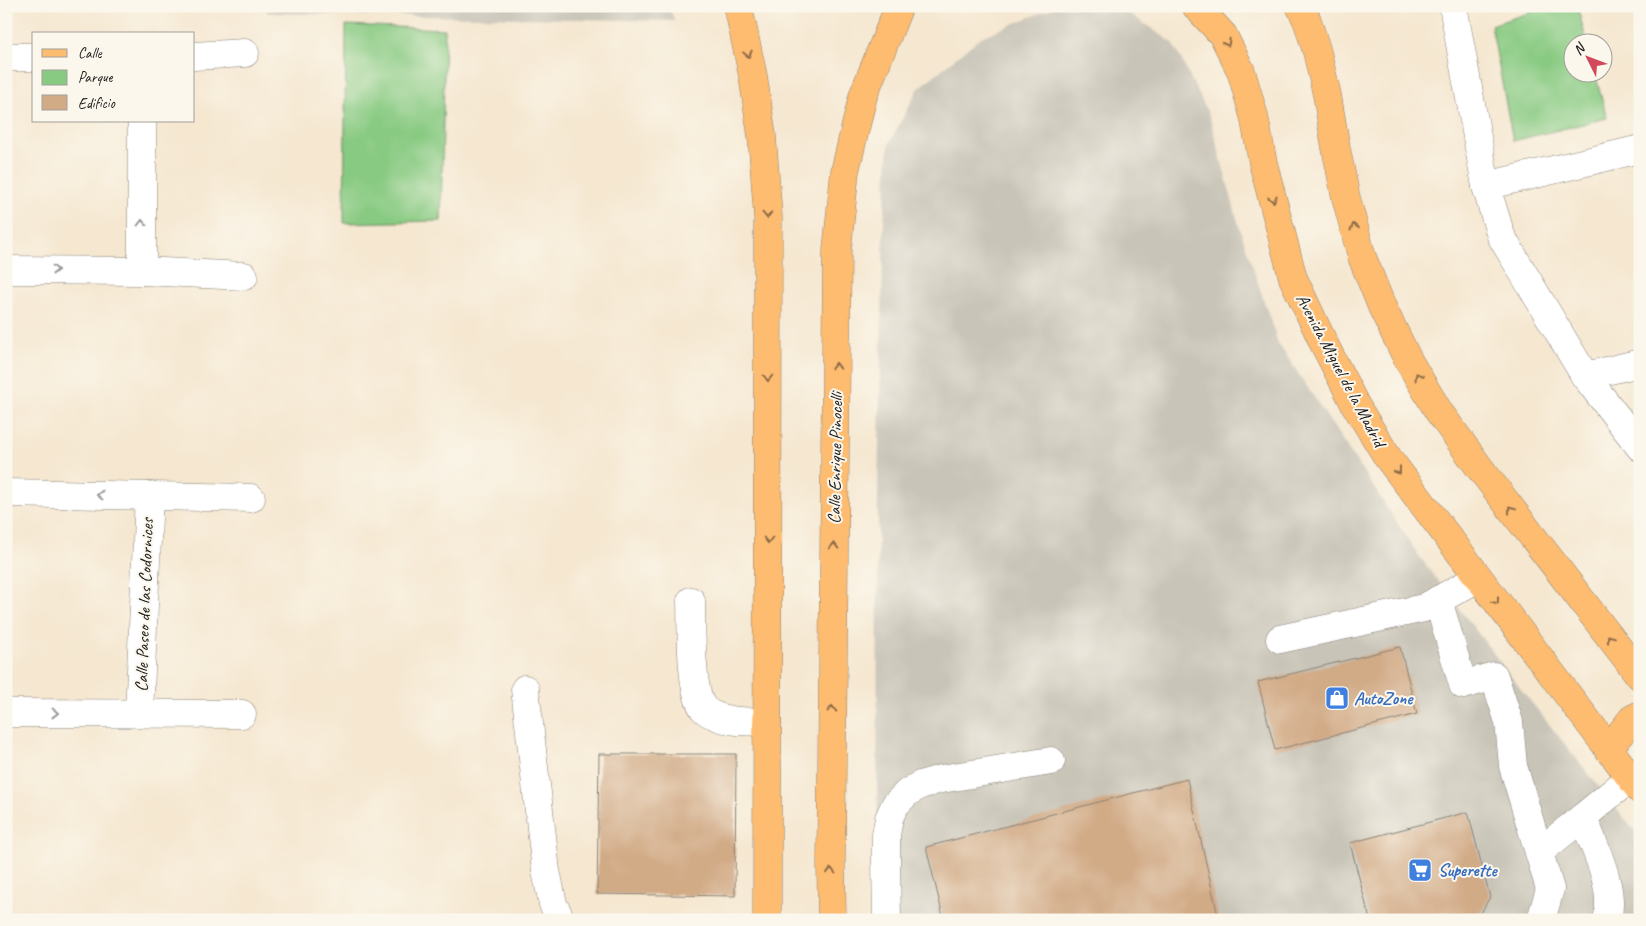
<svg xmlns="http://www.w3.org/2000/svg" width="1646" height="926" font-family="Caveat,sans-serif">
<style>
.industrial{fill:#c9c4b8}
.green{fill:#88ca82;stroke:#52734f}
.building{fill:#d1aa86}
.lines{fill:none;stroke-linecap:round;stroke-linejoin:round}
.minor-casing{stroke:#888276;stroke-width:29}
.major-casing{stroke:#888276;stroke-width:29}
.minor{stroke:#fff;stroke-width:28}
.major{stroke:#febc71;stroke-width:28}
.oneway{stroke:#8d6c46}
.oneway2{stroke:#999}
.labels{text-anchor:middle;stroke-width:4;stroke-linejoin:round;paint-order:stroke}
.street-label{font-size:18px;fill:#1c1c1c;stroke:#fbf7ec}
.shop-label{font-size:18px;font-weight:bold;fill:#366cbe;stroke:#fbf7ec;text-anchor:start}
</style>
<rect width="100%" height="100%" fill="#fbf7ec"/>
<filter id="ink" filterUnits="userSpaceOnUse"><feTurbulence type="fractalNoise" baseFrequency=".02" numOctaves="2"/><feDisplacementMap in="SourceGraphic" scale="10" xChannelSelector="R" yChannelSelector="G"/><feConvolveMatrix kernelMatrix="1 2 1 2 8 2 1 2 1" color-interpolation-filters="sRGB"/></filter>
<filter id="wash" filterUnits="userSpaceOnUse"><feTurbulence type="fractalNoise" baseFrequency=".0096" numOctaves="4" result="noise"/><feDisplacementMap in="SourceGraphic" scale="20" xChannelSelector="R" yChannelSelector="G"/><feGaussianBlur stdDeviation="1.12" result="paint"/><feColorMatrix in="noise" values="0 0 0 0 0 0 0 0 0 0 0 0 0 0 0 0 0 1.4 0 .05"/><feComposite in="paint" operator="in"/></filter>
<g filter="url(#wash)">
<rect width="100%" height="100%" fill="#f5e7d0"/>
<g class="industrial">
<polygon points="267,6 668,6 675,21 267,13"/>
<polygon points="1080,6 1118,6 1173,43 1209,115 1239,226 1278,343 1419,556 1520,688 1640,838 1640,920 877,920 878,486 884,220 889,144 918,89 981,37 1055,7"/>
</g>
<g class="green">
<polygon points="1550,6 1577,6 1587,42 1574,42 1574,72 1595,73 1607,118 1513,141 1491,25"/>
<polygon points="346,25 445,29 441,221 344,223"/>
</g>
<g id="blocks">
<g class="building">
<polygon points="1400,647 1417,714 1275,750 1258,682"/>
<polygon points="599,754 736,754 735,896 597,894"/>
<polygon points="1187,779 1219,920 944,920 926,847"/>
<polygon points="1468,812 1490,897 1477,920 1370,920 1350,843"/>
</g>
</g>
</g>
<g filter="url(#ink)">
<use href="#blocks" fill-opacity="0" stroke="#888276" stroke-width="1"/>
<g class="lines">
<g class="minor-casing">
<g id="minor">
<polyline points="1453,6 1486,186 1501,236 1585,376 1640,447"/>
<polyline points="194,56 245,53"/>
<polyline points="6,57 34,57"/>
<polyline points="142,121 142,271"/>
<polyline points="1486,186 1640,149"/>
<polyline points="6,270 142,271 244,276"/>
<polyline points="1585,376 1640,363"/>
<polyline points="6,493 251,498"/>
<polyline points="1438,600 1463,685 1494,676 1509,722 1513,766 1550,889 1541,920"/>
<path d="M691 601C692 625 689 691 704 709 706 711 711 714 714 715 729 723 751 721 767 722"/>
<polyline points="1280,639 1424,608 1478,578"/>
<polyline points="525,689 546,871 553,904 561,920"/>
<polyline points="6,713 242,714"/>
<polyline points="139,714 149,496"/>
<polyline points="1539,852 1583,817"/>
<polyline points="887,920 886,859 886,835 889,818 895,805 907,793 920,785 941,779 1051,761"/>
<path d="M1607 920C1616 888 1594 847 1583 817L1630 778"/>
</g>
</g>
<g class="major-casing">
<g id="major">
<polyline points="738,6 753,76 762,136 768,217 767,920"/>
<polyline points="1196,6 1223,35 1241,71 1254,116 1263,163 1293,278 1324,344 1356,406 1388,458 1640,790"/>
<polyline points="1300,6 1307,20 1317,52 1327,95 1336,148 1346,198 1362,257 1382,307 1408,360 1439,412 1479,467 1640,676"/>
<polyline points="1608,749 1632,719 1640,715"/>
<polyline points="832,920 831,865 837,250 845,171 863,96 899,6"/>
</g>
</g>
<use href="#minor" class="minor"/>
<use href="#major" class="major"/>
</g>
<defs><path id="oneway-chevron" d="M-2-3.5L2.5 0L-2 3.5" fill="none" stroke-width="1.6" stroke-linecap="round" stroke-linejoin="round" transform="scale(1.25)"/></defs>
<g class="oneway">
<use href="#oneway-chevron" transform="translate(1227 43) rotate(63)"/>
<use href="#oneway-chevron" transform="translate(748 54) rotate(78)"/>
<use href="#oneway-chevron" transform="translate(1273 199) rotate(76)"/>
<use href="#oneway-chevron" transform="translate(767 215) rotate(88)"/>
<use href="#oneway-chevron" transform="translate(1354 227) rotate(-105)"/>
<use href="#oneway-chevron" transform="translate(836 366) rotate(-89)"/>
<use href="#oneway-chevron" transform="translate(1418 376) rotate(-121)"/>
<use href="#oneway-chevron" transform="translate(768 378) rotate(90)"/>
<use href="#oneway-chevron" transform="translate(1398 471) rotate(53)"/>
<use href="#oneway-chevron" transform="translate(1511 509) rotate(-127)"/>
<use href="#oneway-chevron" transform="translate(768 540) rotate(90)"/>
<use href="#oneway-chevron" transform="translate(834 546) rotate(-89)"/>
<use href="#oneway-chevron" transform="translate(1496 601) rotate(53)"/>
<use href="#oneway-chevron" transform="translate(1610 638) rotate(-127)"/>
<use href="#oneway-chevron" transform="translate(832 709) rotate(-89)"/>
<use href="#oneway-chevron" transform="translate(831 871) rotate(-91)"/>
</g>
<g class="oneway2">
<use href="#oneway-chevron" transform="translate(142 223) rotate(-90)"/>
<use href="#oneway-chevron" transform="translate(55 270) rotate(1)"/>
<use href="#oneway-chevron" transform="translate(100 495) rotate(-179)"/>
<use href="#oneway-chevron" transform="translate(55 713) rotate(1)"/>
</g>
</g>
<defs>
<g id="shop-square" transform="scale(1.25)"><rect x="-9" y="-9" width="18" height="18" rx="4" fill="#3f7fe0" stroke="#fbf7ec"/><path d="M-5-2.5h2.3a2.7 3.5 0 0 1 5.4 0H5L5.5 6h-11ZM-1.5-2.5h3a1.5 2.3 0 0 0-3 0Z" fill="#fff"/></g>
<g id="supermarket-square" transform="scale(1.25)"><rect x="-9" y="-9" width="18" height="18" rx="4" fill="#3f7fe0" stroke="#fbf7ec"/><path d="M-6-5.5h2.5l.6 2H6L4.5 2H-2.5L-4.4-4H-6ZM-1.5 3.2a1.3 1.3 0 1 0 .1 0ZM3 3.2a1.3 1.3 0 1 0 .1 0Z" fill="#fff"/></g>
</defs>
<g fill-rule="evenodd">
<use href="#shop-square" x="1337" y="698"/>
<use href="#supermarket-square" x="1420" y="870"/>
</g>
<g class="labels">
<g class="street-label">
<text transform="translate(1341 370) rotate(62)" y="6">Avenida Miguel de la Madrid</text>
<text transform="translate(835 458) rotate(-89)" y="6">Calle Enrique Pinocelli</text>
<text transform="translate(144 605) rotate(-88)" y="6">Calle Paseo de las Codornices</text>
</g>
<g class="shop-label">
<text x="1354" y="704">AutoZone</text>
<text x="1438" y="876">Superette</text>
</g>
</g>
<rect width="1646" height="926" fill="none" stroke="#fbf7ec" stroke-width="25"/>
<rect x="32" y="32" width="162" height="90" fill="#fbf7ec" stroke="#a29f99"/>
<rect x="42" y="49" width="25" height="8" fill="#febc71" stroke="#a29f99"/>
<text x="78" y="58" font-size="15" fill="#1c1c1c">Calle</text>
<rect x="42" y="70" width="25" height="15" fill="#88ca82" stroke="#a29f99"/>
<text x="78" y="82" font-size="15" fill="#1c1c1c">Parque</text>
<rect x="42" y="95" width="25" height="15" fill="#d1aa86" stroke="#a29f99"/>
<text x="78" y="108" font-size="15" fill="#1c1c1c">Edificio</text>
<g transform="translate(1588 58) rotate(312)"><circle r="24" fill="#fbf7ec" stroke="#a29f99"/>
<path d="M0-4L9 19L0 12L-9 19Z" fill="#d1495b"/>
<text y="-8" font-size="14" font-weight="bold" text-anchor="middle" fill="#1c1c1c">N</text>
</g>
</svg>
